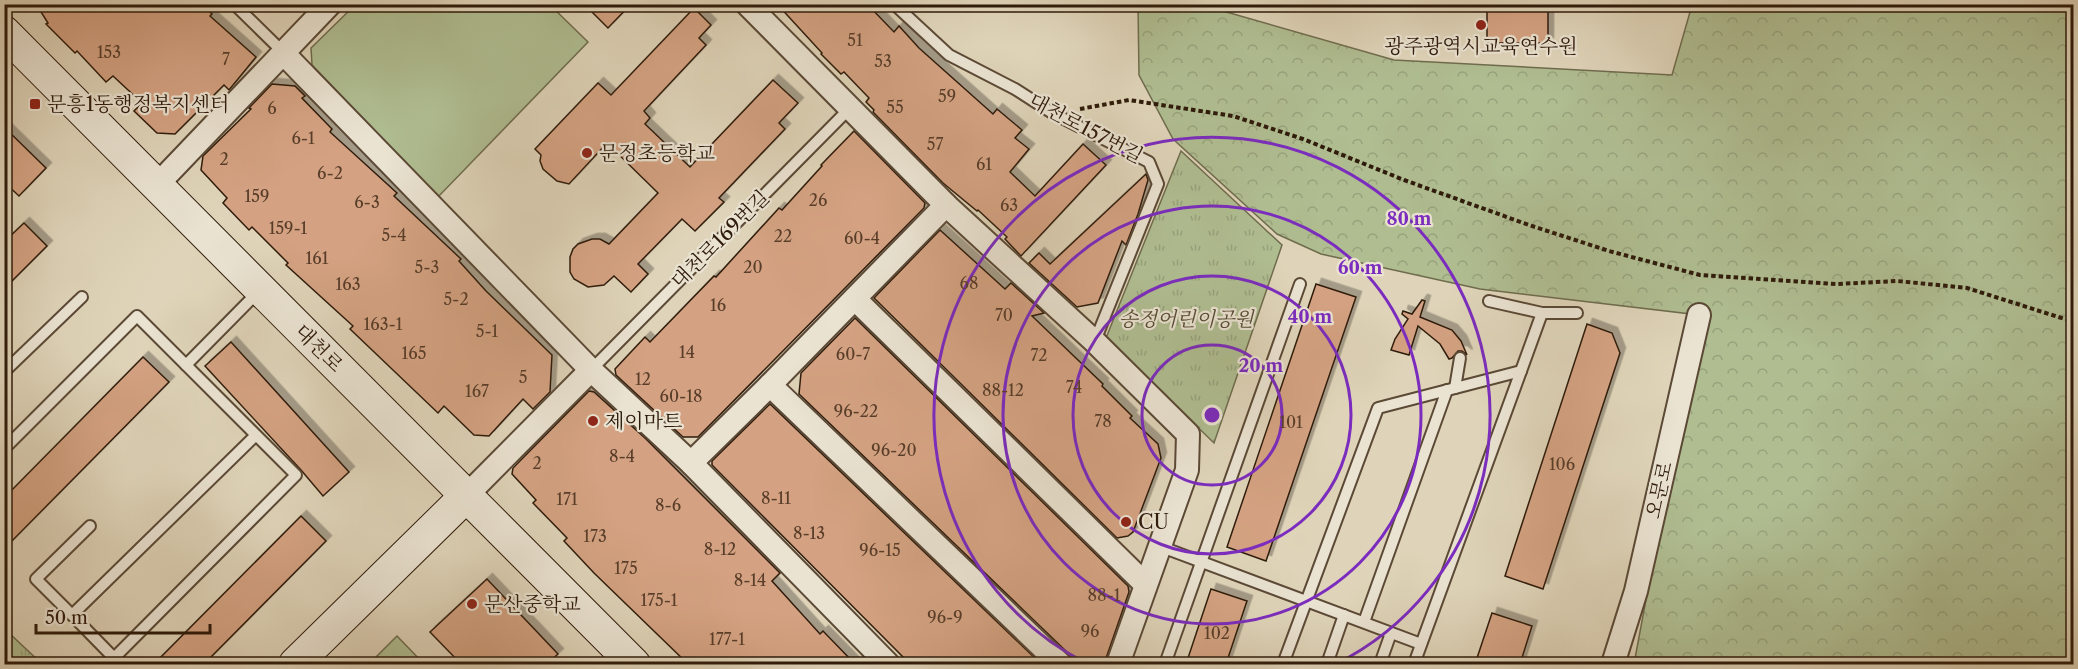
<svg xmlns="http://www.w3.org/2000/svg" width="2078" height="669" font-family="'Libre Caslon Text','Noto Serif KR',serif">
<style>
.grass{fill:#afbd91;stroke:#6f6c4e;stroke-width:1.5}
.forest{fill:url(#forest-crowns);stroke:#6f6c4e;stroke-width:1.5}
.park{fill:url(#park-tufts);stroke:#6f6c4e;stroke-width:1.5}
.building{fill:#d4a282;stroke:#2f1b0b;stroke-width:1.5;filter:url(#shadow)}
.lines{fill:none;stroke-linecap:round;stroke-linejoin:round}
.lane-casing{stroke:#5b4936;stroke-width:14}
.street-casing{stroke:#5b4936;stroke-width:26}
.secondary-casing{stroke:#2f1b0b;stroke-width:34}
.path{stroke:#2f1b0b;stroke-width:4;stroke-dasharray:4.5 3;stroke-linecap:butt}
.lane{stroke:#eae3d2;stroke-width:10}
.street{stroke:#eae3d2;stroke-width:22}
.secondary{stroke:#eae3d2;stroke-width:32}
.ring{fill:none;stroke:#7b2cbf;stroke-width:3}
.poi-dot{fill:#8f2418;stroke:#eae3d2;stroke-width:2}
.labels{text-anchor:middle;stroke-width:4.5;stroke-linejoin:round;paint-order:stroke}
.number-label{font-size:16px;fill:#583d29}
.poi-label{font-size:20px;fill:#2f1b0b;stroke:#eae3d2;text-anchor:start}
.street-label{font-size:20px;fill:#2f1b0b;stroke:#eae3d2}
.park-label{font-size:20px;font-style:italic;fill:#554c33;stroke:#eae3d2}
.centre{fill:#7b2cbf;stroke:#eae3d2;stroke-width:3}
.ring-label{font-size:18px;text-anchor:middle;font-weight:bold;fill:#7b2cbf;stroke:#eae3d2;stroke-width:4.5;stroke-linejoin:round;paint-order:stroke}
</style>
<defs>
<pattern id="forest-crowns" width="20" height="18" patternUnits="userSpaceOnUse" patternTransform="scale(1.5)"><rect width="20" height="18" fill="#afbd91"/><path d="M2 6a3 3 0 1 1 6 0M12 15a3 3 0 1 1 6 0" fill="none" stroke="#97a27c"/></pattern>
<pattern id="park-tufts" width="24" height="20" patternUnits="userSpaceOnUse" patternTransform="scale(1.5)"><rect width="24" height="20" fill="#afbd91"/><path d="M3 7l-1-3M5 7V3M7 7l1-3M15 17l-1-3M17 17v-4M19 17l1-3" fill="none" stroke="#97a27c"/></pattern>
<filter id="shadow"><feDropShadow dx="5.5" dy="-5.5" stdDeviation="0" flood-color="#0004"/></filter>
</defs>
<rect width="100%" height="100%" fill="#dfd4b9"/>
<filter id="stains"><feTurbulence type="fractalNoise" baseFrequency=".00333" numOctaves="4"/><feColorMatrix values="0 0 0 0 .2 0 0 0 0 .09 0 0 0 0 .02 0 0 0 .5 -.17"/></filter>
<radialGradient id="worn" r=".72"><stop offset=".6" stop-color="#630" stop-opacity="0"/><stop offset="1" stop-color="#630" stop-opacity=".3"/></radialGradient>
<g class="grass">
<polygon points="356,4 550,5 588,42 438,197 312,65 311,48"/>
<polygon points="397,636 424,664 369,664"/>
</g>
<polygon class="forest" points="1138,5 1202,5 1394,60 1672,75 1692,5 2073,5 2073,664 1634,664 1699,315 1480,289 1321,254 1277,234 1173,139 1139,75"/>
<g class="park">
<polygon points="1181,151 1282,245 1214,443 1106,338"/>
<polygon points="8,632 42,664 5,664 5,636"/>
</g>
<g class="building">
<polygon points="36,4 202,4 212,14 210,16 256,57 229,90 224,85 175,134 157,133 134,111 142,103 113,76 106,82 77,51 75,53 46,24 48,23"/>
<polygon points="584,4 631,4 608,28"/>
<polygon points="777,4 867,4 894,32 899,26 919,48 993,114 997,109 1022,130 1015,138 1029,149 1010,172 1035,196 1083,144 1106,165 1021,256 1005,239 1007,237 978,210 977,211 943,183 873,112 874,110 866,102 869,98 844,72 841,74 821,54 822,53"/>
<rect x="1487" y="4" width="61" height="39"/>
<polygon points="694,8 711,25 699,38 706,45 644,111 650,118 645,124 690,167 773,80 798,103 779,123 785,129 719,198 724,202 695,231 682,219 638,264 648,274 631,292 614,276 604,285 588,287 574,279 570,272 570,257 573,249 578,244 592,239 600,239 609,244 658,193 607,143 569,184 557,181 543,169 540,161 541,155 535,149 598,83 611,95"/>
<polygon points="272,84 295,86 305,96 302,98 332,129 330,132 397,193 394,196 461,259 459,261 486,291 552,355 550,392 533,409 523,399 489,436 474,435 444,406 438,413 350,329 353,326 286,265 288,263 252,227 249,230 223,203 227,198 201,170 203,156 251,109 249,108"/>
<polygon points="4,127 46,168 19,196 4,182"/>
<polygon points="854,131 925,203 924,208 698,437 683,437 616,375 615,369 645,337 650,342 714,276 716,277 779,208 782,210 822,166 821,165"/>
<polygon points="1146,174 1148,180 1138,214 1126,245 1122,241 1098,303 1077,307 1029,263 1039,253 1050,264"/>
<polygon points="24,223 47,246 4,289 4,242"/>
<polygon points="940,230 1005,289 1011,283 1044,313 1032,316 1103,384 1102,386 1132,416 1130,418 1158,444 1161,458 1133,532 1128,536 1117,538 874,298"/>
<polygon points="1316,284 1356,297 1266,561 1227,547"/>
<polygon points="1422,300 1425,301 1420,317 1452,330 1461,341 1467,355 1462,351 1458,351 1452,358 1449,359 1440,344 1418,326 1409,355 1391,350 1395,339 1408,319 1402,314 1403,311 1412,314"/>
<polygon points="855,318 1128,586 1129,592 1104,664 1077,664 1073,661 1069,654 799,394 801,373"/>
<polygon points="1587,324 1612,333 1620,353 1543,589 1505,576"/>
<polygon points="231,342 349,472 323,496 301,470 205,366"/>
<polygon points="143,357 169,382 4,549 4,498"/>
<polygon points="589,391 594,392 646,439 780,573 772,581 820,634 823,631 855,664 688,664 594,573 564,541 567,538 533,503 536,500 512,474 513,468"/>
<polygon points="770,404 1040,663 1038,664 910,664 712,465 712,461"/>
<polygon points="301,516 326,541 204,664 154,664"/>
<polygon points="487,579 558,654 547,664 461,664 430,632"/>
<polygon points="1211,589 1247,601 1226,664 1186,664"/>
<polygon points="1492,613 1532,626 1520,664 1475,664"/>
</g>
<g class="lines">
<g class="lane-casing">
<g id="lane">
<polyline points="234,4 284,53"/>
<polyline points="894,4 949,55 1015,89 1054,114 1149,162 1158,184 1095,341"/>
<polyline points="1489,301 1542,313 1521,371"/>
<polyline points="1542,313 1577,313"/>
<polyline points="591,370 849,109"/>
<polyline points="4,372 82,297"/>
<polyline points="1455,388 1460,358"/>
<polyline points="256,435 72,615 114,658 296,475 186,365 258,292"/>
<polyline points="4,449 137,316 186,365"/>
<polyline points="1159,546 1421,644"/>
<polyline points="4,601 4,604"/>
<polyline points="72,615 36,579 90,526"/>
<polyline points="1364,622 1447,390"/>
<polyline points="1165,664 1300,284"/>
<polyline points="1283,664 1378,408 1521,371 1414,664"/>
<polyline points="1327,664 1344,615"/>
<polyline points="1380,664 1391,633"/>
</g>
</g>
<g class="street-casing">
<g id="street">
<polyline points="747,4 946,205 1094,341 1188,434 1187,470 1118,664"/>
<polyline points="284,54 591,370 691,463 888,664"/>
<polyline points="157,185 330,4"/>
<polyline points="855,299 1145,584"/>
<polyline points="770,385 1060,664"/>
<polyline points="691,463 770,385 946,205"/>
<polyline points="466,496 591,370"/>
<polyline points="1613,664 1636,591 1699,315"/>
</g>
</g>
<g class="secondary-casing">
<g id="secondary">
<polyline points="4,32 634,664"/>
<polyline points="295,664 466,496"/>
</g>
</g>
<polyline class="path" points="1080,109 1129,100 1233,116 1303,139 1404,180 1529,225 1609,251 1700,275 1836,284 1897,281 1967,288 2071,321 2074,320"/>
<use href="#lane" class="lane"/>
<use href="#street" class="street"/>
<use href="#secondary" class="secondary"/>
</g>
<g class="ring">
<circle cx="1212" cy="415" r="70"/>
<circle cx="1212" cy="415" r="139"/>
<circle cx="1212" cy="415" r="209"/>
<path d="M1088 664A278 278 0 1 1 1336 664"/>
</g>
<g class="poi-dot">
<circle cx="1481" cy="25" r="6"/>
<rect x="29" y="98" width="12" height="12" rx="3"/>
<circle cx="587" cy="153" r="6"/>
<circle cx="593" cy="421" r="6"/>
<circle cx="1126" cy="522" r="6"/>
<circle cx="472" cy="604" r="6"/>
</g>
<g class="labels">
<g class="number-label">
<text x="855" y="46">51</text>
<text x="109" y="58">153</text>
<text x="226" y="65">7</text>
<text x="883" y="67">53</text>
<text x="947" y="102">59</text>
<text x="895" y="113">55</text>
<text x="272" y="114">6</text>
<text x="303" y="144">6-1</text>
<text x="935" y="150">57</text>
<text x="224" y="165">2</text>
<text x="984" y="170">61</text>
<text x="330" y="179">6-2</text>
<text x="257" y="202">159</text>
<text x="818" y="206">26</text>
<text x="367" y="208">6-3</text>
<text x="1009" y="211">63</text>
<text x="288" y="234">159-1</text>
<text x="394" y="241">5-4</text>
<text x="783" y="242">22</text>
<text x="862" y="244">60-4</text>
<text x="317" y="264">161</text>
<text x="427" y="273">5-3</text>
<text x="753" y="273">20</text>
<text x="969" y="289">68</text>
<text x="348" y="290">163</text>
<text x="456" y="305">5-2</text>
<text x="718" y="311">16</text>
<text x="1004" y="321">70</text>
<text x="383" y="330">163-1</text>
<text x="487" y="337">5-1</text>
<text x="687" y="358">14</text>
<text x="414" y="359">165</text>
<text x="853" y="360">60-7</text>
<text x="1039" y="361">72</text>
<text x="523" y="383">5</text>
<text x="643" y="385">12</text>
<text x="1074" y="393">74</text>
<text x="1003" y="396">88-12</text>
<text x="477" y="397">167</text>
<text x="681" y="402">60-18</text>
<text x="856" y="417">96-22</text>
<text x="1103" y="427">78</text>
<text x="1291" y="428">101</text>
<text x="894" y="456">96-20</text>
<text x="622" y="462">8-4</text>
<text x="537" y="469">2</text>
<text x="1562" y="470">106</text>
<text x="776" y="504">8-11</text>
<text x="567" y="505">171</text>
<text x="668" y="511">8-6</text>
<text x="809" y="539">8-13</text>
<text x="595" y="542">173</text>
<text x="720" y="555">8-12</text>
<text x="880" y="556">96-15</text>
<text x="626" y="574">175</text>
<text x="750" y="586">8-14</text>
<text x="1104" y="601">88-1</text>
<text x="659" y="606">175-1</text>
<text x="945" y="623">96-9</text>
<text x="1090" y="637">96</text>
<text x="1217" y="639">102</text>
<text x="727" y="645">177-1</text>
</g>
<g class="poi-label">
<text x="1481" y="53" text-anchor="middle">광주광역시교육연수원</text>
<text x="47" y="111">문흥1동행정복지센터</text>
<text x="599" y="160">문정초등학교</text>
<text x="605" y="428">제이마트</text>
<text x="1138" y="529">CU</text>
<text x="484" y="611">문산중학교</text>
</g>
<g class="street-label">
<text transform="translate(1086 128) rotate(28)" y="7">대천로157번길</text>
<text transform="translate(720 239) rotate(-45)" y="7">대천로169번길</text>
<text transform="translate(319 348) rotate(45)" y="7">대천로</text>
<text transform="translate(1659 490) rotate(-77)" y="7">오문로</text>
</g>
<g class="park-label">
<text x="1186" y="326">송정어린이공원</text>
</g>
</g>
<circle cx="1212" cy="415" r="9" class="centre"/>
<g class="ring-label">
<text x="1409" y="225">80 m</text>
<text x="1360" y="274">60 m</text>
<text x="1310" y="323">40 m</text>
<text x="1261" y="372">20 m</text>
</g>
<rect width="2078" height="669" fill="none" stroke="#dfd4b9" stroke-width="24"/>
<rect x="6" y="6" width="2066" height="657" fill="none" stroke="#2f1b0b" stroke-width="3"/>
<rect x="12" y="12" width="2054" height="645" fill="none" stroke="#2f1b0b" stroke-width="1.5"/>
<path d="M36 624v9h174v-9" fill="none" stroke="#2f1b0b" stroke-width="3"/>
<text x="45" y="624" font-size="18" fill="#2f1b0b" stroke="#eae3d2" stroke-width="4.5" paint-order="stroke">50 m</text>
<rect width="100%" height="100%" filter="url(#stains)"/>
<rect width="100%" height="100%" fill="url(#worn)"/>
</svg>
